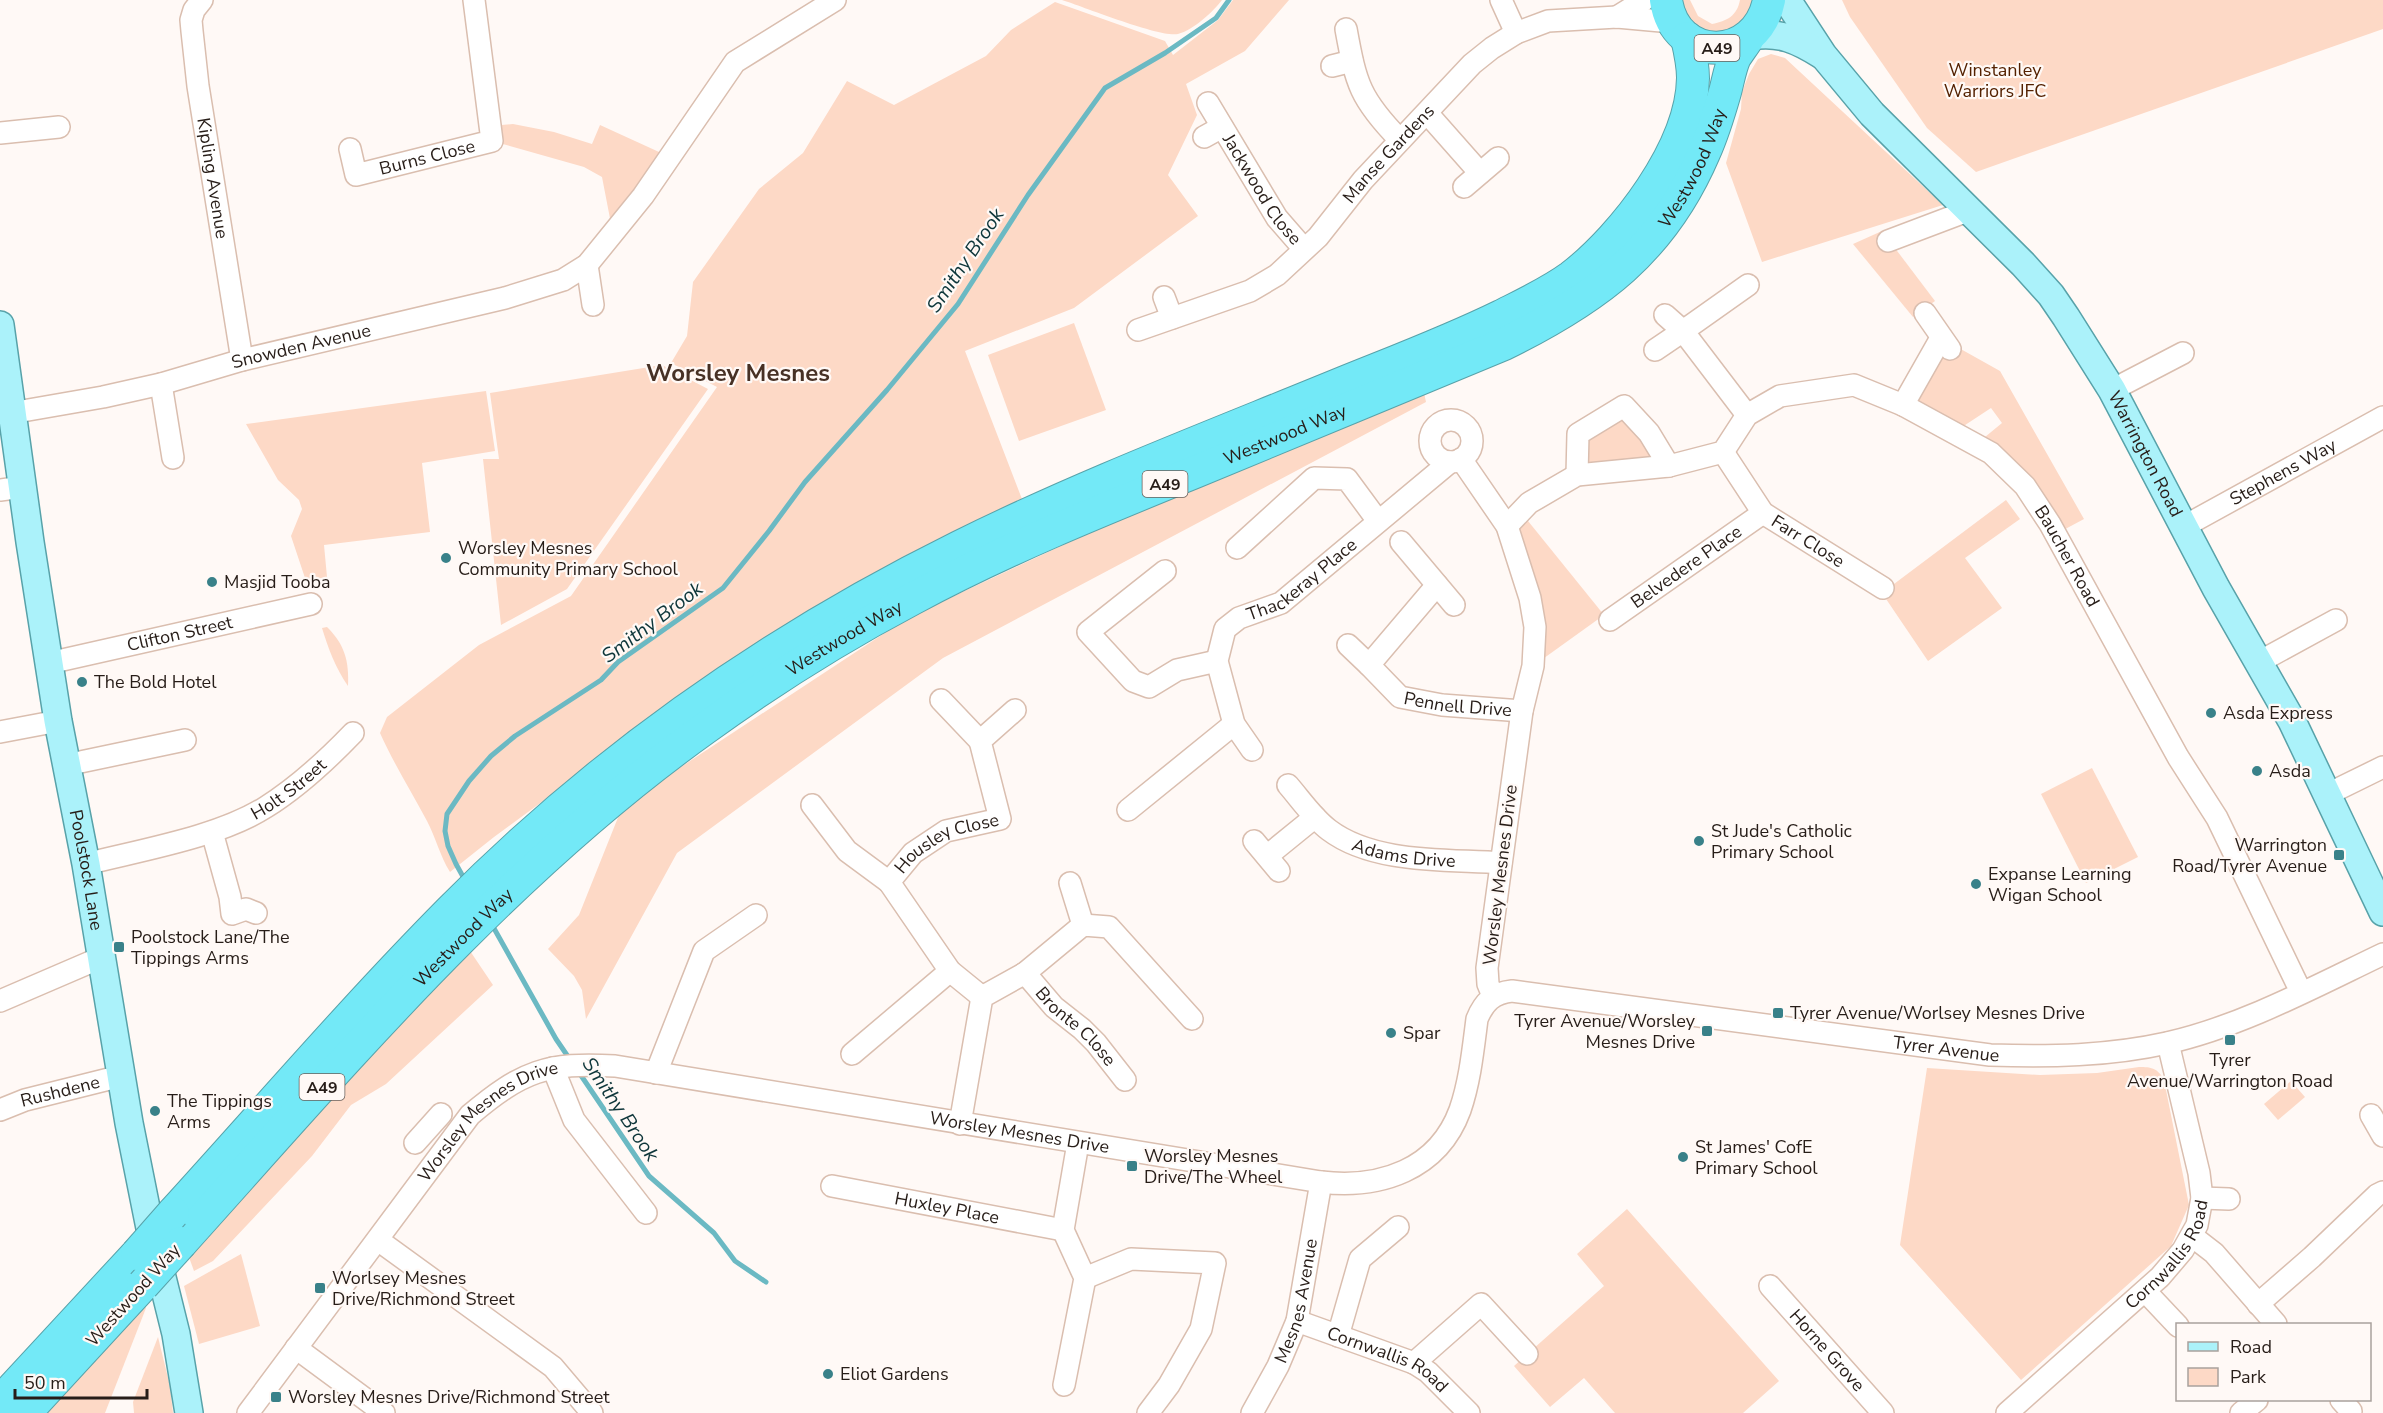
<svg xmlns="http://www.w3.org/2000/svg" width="2383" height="1413" font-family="'Nunito Sans',sans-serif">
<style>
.green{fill:#fdd9c6}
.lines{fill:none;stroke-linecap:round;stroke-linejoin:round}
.stream{stroke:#6bb9c3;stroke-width:5}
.minor-casing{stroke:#dabeaf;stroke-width:24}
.major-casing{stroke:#58a2a9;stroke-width:30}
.highway-casing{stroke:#58a2a9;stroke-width:34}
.minor{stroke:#fff;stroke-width:21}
.major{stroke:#abf2fa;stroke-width:27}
.highway{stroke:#73e9f7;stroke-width:32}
.highway-bridge-casing{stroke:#58a2a9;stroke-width:34;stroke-linecap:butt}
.highway-bridge{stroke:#73e9f7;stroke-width:32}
.poi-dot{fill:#398189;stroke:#fff9f6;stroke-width:2}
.labels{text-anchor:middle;stroke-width:4.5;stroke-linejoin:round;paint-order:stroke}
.shield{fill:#fff9f6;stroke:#685f5b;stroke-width:1.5}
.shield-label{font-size:16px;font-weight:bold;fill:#271d18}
.park-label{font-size:18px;fill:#542100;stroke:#fff9f6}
.street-label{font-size:18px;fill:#271d18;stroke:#fff9f6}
.poi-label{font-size:18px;fill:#271d18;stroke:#fff9f6;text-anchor:start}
.water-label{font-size:20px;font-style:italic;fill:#0e363a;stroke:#fff9f6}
.district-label{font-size:24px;font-weight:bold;fill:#473125;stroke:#fff9f6}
</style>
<rect width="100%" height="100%" fill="#fff9f6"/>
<g class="green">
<path d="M1062 0H1222C1213 12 1193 30 1178 34 1161 38 1084 7 1062 0Z"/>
<path d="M1233 0H1289L1245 51 1186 84 1197 115 1168 175 1198 216 1074 308 965 351 1025 507 626 740 494 837 450 872C440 856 436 838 427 821 411 791 394 764 380 733L387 717 479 645 571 596 717 387 671 363 687 336 693 282 759 189 803 153 847 81 894 105 986 56 1011 30 1055 2 1165 41 1173 55 1218 20Z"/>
<path d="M1678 0H1690L1698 16 1712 24C1727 21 1737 16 1740 0H1754C1753 18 1732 37 1714 36 1706 35 1698 30 1691 27Z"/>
<polygon points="1842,0 2383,0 2383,29 1976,172 1927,128 1850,17"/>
<polygon points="1771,54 1785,58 1943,205 1762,262 1726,163 1741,109 1742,92 1749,74 1758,59"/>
<polygon points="513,124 554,132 592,144 600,125 670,157 613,234 602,177 584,167 492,141 490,126"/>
<polygon points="1882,231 1935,301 1913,317 1853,244"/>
<polygon points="1074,323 1106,410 1019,441 988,355"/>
<polygon points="1941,338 2000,371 2084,519 2056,534 1985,437 2002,423 1991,408 1953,433 1903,405"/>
<polygon points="662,365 708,389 567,589 501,625 483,459 499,459 490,393"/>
<polygon points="1423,388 1426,402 943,658 677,853 586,1019 582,990 574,976 548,949 579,915 621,810 652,786 909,617 1365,404"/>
<polygon points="486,391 495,451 422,463 430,532 324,545 327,577 306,581 291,536 302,509 299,500 278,480 246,424"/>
<polygon points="1624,406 1669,466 1577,475 1578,434"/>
<polygon points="2006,500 2020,519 1965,558 2002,608 1928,661 1882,593"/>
<polygon points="1520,511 1604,615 1533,666 1507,526"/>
<path d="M327 627C345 645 349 661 348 686 336 669 328 648 322 628Z"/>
<polygon points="2092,768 2138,857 2086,883 2041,794"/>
<polygon points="466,945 493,985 386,1084 351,1105 312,1156 213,1261 194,1271 186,1249"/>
<path d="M2139 1067C2151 1067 2158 1068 2164 1080L2189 1205 2171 1246 2021 1380 1900 1245 1927 1068 2040 1075 2097 1073Z"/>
<polygon points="2291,1081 2305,1097 2278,1120 2264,1104"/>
<polygon points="1627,1209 1779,1381 1743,1413 1615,1413 1584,1378 1550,1407 1514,1366 1604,1286 1577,1254"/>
<polygon points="241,1254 260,1326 199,1344 184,1286"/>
<polygon points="142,1300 146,1308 105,1413 39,1413"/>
<polygon points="158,1337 170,1386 173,1413 134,1413 133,1402"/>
</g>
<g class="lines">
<g class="stream">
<polyline points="466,882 456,864 448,846 445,831 447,814 469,781 491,756 515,736 601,680 618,662 723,588 769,531 805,482 887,390 958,304 1028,195 1105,88 1165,53 1216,18 1229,0"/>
<polyline points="491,923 556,1039 571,1061"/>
<polyline points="578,1071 649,1176 714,1233 735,1261 766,1282"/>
</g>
<g class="minor-casing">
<g id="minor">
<path id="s1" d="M202 0 194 10 191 20 192 31 198 86 242 360"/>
<polyline points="1501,0 1516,33"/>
<polyline points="1617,17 1644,0"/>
<path d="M1346 29C1356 84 1360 99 1400 140"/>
<polyline points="1332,66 1352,61"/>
<path id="s2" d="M1208 103 1277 218 1304 249"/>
<polyline points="1427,113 1480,173"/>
<polyline points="0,133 59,127"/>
<polyline points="1204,137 1222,127"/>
<path id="s3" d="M350 149 356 175 492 141 474 0"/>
<polyline points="1464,187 1498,158"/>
<polyline points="1888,241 1970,210"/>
<polyline points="587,265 593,305"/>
<polyline points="1164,297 1172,318"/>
<polyline points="1925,313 1950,349"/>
<path id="s4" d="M1138 330 1250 291 1277 275 1318 237 1363 180 1472 64 1492 48 1516 33 1548 21 1617 17 1672 22"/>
<polyline points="1655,350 1683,331 1665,315"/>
<polyline points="161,384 173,458"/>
<polyline points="2112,390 2183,353"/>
<polyline points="1903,405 1941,338"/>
<path id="s5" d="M11 413 103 397 161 384 242 360 505 298 563 280 587 265 643 196 735 62 835 0"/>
<polyline points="1747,415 1683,331 1748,285"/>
<circle cx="1451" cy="441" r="21"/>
<path id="s6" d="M1723 452 1763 513 1883 588"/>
<polyline points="1461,459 1507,526 1530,598 1535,627 1533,666 1522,711 1487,968 1488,984 1493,996"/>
<polyline points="1577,475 1578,434 1624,406 1649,433 1669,466"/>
<polyline points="0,490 22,487"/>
<path id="s7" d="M1507 526 1529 503 1577 475 1669 466 1723 452 1747 415 1780 396 1854 385 1903 405 1991 453 2025 486 2050 524 2178 757 2217 818 2301 992"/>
<path id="s8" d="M2183 527 2383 417"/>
<polyline points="1401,542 1454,605"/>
<polyline points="1237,548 1314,478 1347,479 1378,521"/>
<polyline points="1165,571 1088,632 1133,681 1149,687 1177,670 1217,661"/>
<path id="s9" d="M1437 585 1369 665 1400 697 1442 705 1522 711"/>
<path id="s10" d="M1610 620 1763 513"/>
<polyline points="1348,645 1369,665"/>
<polyline points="2259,662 2336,620"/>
<path id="s11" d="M49 663 311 604"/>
<polyline points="941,700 980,741"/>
<polyline points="0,732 58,721"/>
<path id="s12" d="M1252 750 1234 724 1217 661 1225 629 1239 618 1281 603 1450 462"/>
<polyline points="66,765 185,740"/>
<path id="s13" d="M1288 785C1301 800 1313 818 1329 830 1374 864 1447 859 1501 863"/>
<polyline points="2328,794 2383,767"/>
<polyline points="812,805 847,851 889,882"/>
<polyline points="1128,810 1234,724"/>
<polyline points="212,832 230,897 232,914 246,909 256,913"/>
<polyline points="1254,841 1279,871"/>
<polyline points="1267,856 1315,817"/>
<path id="s14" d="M86 864C141 850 219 837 266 807 298 787 327 760 353 733"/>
<polyline points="1070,883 1083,925"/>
<path id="s15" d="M1025 973 1054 1007 1082 1029 1096 1043 1125 1080"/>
<path id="s16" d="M982 997 950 971 889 882 913 853 946 831 1000 819 980 741 1015 710"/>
<polyline points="0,1001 100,958"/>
<polyline points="852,1054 950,971"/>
<polyline points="553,1068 574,1120 646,1213"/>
<polyline points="656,1073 704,951 756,915"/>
<path id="s17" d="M0 1110 25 1100 121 1076"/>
<polyline points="2371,1115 2383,1136"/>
<polyline points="960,1124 982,997 1025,973 1083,925 1109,927 1192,1019"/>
<polyline points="415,1143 441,1114"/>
<path id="s18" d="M832 1186 1063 1230"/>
<polyline points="2202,1198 2229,1199"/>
<polyline points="2192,1236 2214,1253 2276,1324"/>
<polyline points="378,1240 553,1367 592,1413"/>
<polyline points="1085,1278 1131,1259 1215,1263 1201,1329 1169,1385 1148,1413"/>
<path id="s19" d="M1770 1286 1883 1413"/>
<polyline points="2145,1291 2178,1326"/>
<polyline points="2258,1304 2312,1257 2377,1195 2383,1192"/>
<path id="s20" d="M1297 1321 1414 1363 1428 1372 1469 1413"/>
<polyline points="1338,1336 1360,1259 1398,1227"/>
<polyline points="296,1348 384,1413"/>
<polyline points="1414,1363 1481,1304 1527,1354"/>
<polyline points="1064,1385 1085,1278 1063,1230 1078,1143"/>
<polyline points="2341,1400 2351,1411"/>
<path id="s21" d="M248 1413 470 1115C522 1071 547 1062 615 1066L1321 1182C1380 1189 1438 1170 1460 1110 1470 1081 1473 1050 1477 1019 1484 1002 1493 993 1512 991L1990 1055C2049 1057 2109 1056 2167 1043 2242 1026 2314 987 2383 954"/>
<path id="s22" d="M1252 1413 1278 1366 1297 1321 1321 1182"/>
<path id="s23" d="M2007 1413 2160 1277 2183 1250 2197 1225 2202 1198 2199 1173 2168 1043"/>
<polyline points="2241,1413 2257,1400"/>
</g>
</g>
<g class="major-casing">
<g id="major">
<path id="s24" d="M1787 0 1823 55 1872 114 2023 264 2051 295 2066 317 2112 390 2216 588 2292 721 2383 912"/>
<path d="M1751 36C1779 31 1798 40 1822 55"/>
<path id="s25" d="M0 325 30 542 58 721 86 864 129 1123 151 1233 176 1334 189 1413"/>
</g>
</g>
<g class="highway-casing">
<g id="highway">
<path d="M1666 0C1675 64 1757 63 1769 0"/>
<path d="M173 1213C265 1112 354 1008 450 911 597 762 771 640 959 547 1084 485 1216 435 1345 382 1397 361 1450 341 1501 316 1525 304 1549 293 1571 277 1624 236 1692 148 1693 78 1693 65 1690 51 1687 38"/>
<path id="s26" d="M181 1243C345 1061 504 872 704 729 770 681 840 637 912 599 1003 550 1099 511 1195 472 1298 429 1401 387 1504 344 1597 298 1662 251 1704 153 1713 133 1719 113 1725 92 1728 81 1730 68 1735 57 1739 51 1744 44 1748 38"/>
<polyline points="0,1402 137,1254"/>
<polyline points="25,1413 143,1285"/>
</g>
</g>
<use href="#minor" class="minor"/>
<use href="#major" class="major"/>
<use href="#highway" class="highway"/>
<g class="highway-bridge-casing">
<g id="highway-bridge">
<polyline points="137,1254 173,1213"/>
<polyline points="143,1285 181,1243"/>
</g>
</g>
<use href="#highway-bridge" class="highway-bridge"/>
</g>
<g class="poi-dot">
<circle cx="446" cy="558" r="6"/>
<circle cx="212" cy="582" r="6"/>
<circle cx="82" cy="682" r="6"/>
<circle cx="2211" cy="713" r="6"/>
<circle cx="2257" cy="771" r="6"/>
<circle cx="1699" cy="841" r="6"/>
<rect x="2333" y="849" width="12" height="12" rx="3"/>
<circle cx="1976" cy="884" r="6"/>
<rect x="113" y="941" width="12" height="12" rx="3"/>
<rect x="1772" y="1007" width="12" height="12" rx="3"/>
<rect x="1701" y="1025" width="12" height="12" rx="3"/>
<circle cx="1391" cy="1033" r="6"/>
<rect x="2224" y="1034" width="12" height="12" rx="3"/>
<circle cx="155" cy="1111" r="6"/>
<circle cx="1683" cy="1157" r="6"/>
<rect x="1126" y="1160" width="12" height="12" rx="3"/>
<rect x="314" y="1282" width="12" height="12" rx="3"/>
<circle cx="828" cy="1374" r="6"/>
<rect x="270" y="1391" width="12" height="12" rx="3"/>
</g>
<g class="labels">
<g class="shield">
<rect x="1694.5" y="35" width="45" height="26" rx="4.5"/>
<rect x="1142.5" y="471" width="45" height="26" rx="4.5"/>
<rect x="299.5" y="1074" width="45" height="26" rx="4.5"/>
</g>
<g class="shield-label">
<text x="1717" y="54">A49</text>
<text x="1165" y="490">A49</text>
<text x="322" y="1093">A49</text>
</g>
<g class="park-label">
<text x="1995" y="76">Winstanley<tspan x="1995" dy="21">Warriors JFC</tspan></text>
</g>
<g class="street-label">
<text dy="6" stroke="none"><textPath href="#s4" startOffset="315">Manse Gardens</textPath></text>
<text dy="6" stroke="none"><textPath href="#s3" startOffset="100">Burns Close</textPath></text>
<text dy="6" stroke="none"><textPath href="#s26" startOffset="1890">Westwood Way</textPath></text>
<text dy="6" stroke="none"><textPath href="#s1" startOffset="183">Kipling Avenue</textPath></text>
<text dy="6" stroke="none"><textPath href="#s2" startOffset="102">Jackwood Close</textPath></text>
<text dy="6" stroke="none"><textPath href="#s5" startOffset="298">Snowden Avenue</textPath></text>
<text dy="6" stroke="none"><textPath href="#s26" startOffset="1388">Westwood Way</textPath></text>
<text dy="6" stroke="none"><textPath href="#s24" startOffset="582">Warrington Road</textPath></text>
<text dy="6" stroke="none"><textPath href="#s8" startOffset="114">Stephens Way</textPath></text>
<text dy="6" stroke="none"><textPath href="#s6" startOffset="126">Farr Close</textPath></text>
<text dy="6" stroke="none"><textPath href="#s7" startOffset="675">Baucher Road</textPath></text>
<text dy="6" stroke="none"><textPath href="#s10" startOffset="93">Belvedere Place</textPath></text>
<text dy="6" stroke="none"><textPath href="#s12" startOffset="222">Thackeray Place</textPath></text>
<text dy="6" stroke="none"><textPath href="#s11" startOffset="134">Clifton Street</textPath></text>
<text dy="6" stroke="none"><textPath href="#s26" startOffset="902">Westwood Way</textPath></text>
<text dy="6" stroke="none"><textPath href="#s9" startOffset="208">Pennell Drive</textPath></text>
<text dy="6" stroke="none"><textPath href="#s14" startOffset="218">Holt Street</textPath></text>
<text dy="6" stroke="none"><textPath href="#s16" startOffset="222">Housley Close</textPath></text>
<text dy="6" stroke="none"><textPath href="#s13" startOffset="141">Adams Drive</textPath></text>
<text dy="6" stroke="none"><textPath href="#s25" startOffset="552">Poolstock Lane</textPath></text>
<text transform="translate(1500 875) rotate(-83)" y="6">Worsley Mesnes Drive</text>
<text dy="6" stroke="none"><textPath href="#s26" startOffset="416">Westwood Way</textPath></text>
<text dy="6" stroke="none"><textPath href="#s15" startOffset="74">Bronte Close</textPath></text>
<text dy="6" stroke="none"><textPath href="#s21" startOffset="1994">Tyrer Avenue</textPath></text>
<text dy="6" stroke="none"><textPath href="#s17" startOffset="63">Rushdene</textPath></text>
<text dy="6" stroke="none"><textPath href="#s21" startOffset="382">Worsley Mesnes Drive</textPath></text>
<text dy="6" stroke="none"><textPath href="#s21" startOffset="940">Worsley Mesnes Drive</textPath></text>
<text dy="6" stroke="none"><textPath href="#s18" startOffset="117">Huxley Place</textPath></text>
<text dy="6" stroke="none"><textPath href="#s23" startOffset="228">Cornwallis Road</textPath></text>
<text transform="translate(133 1295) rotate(-48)" y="6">Westwood Way</text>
<text dy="6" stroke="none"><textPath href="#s22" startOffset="122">Mesnes Avenue</textPath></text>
<text dy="6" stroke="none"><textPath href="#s19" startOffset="86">Horne Grove</textPath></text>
<text dy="6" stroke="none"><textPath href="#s20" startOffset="99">Cornwallis Road</textPath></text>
</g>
<g class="poi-label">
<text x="458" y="554">Worsley Mesnes<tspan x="458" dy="21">Community Primary School</tspan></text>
<text x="224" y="588">Masjid Tooba</text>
<text x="94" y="688">The Bold Hotel</text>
<text x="2223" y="719">Asda Express</text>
<text x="2269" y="777">Asda</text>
<text x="1711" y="837">St Jude's Catholic<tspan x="1711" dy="21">Primary School</tspan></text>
<text x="2327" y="851" text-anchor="end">Warrington<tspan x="2327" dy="21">Road/Tyrer Avenue</tspan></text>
<text x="1988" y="880">Expanse Learning<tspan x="1988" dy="21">Wigan School</tspan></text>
<text x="131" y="943">Poolstock Lane/The<tspan x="131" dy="21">Tippings Arms</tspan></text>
<text x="1790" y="1019">Tyrer Avenue/Worlsey Mesnes Drive</text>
<text x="1695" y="1027" text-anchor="end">Tyrer Avenue/Worsley<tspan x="1695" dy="21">Mesnes Drive</tspan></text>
<text x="1403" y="1039">Spar</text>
<text x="2230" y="1066" text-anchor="middle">Tyrer<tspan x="2230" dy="21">Avenue/Warrington Road</tspan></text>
<text x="167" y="1107">The Tippings<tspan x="167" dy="21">Arms</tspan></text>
<text x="1695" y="1153">St James' CofE<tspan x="1695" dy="21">Primary School</tspan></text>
<text x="1144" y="1162">Worsley Mesnes<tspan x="1144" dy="21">Drive/The Wheel</tspan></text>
<text x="332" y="1284">Worlsey Mesnes<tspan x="332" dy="21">Drive/Richmond Street</tspan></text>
<text x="840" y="1380">Eliot Gardens</text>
<text x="288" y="1403">Worsley Mesnes Drive/Richmond Street</text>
</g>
<g class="water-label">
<text transform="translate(965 260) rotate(-56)" y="7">Smithy Brook</text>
<text transform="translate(652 622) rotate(-37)" y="7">Smithy Brook</text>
<text transform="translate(621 1109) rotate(56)" y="7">Smithy Brook</text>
</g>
<g class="district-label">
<text x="738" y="381">Worsley Mesnes</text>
</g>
</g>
<rect x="2176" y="1323" width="195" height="78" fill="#fff9f6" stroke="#a9a19d" stroke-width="1.5"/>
<rect x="2188" y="1342" width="30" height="9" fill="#abf2fa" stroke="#a9a19d" stroke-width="1.5"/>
<text x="2230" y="1353" font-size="18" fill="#271d18">Road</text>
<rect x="2188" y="1368" width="30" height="18" fill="#fdd9c6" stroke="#a9a19d" stroke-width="1.5"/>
<text x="2230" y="1383" font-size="18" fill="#271d18">Park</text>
<path d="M15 1389v9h132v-9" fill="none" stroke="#271d18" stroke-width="3"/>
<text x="24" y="1389" font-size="18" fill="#271d18" stroke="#fff9f6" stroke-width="4.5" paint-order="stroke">50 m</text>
</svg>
